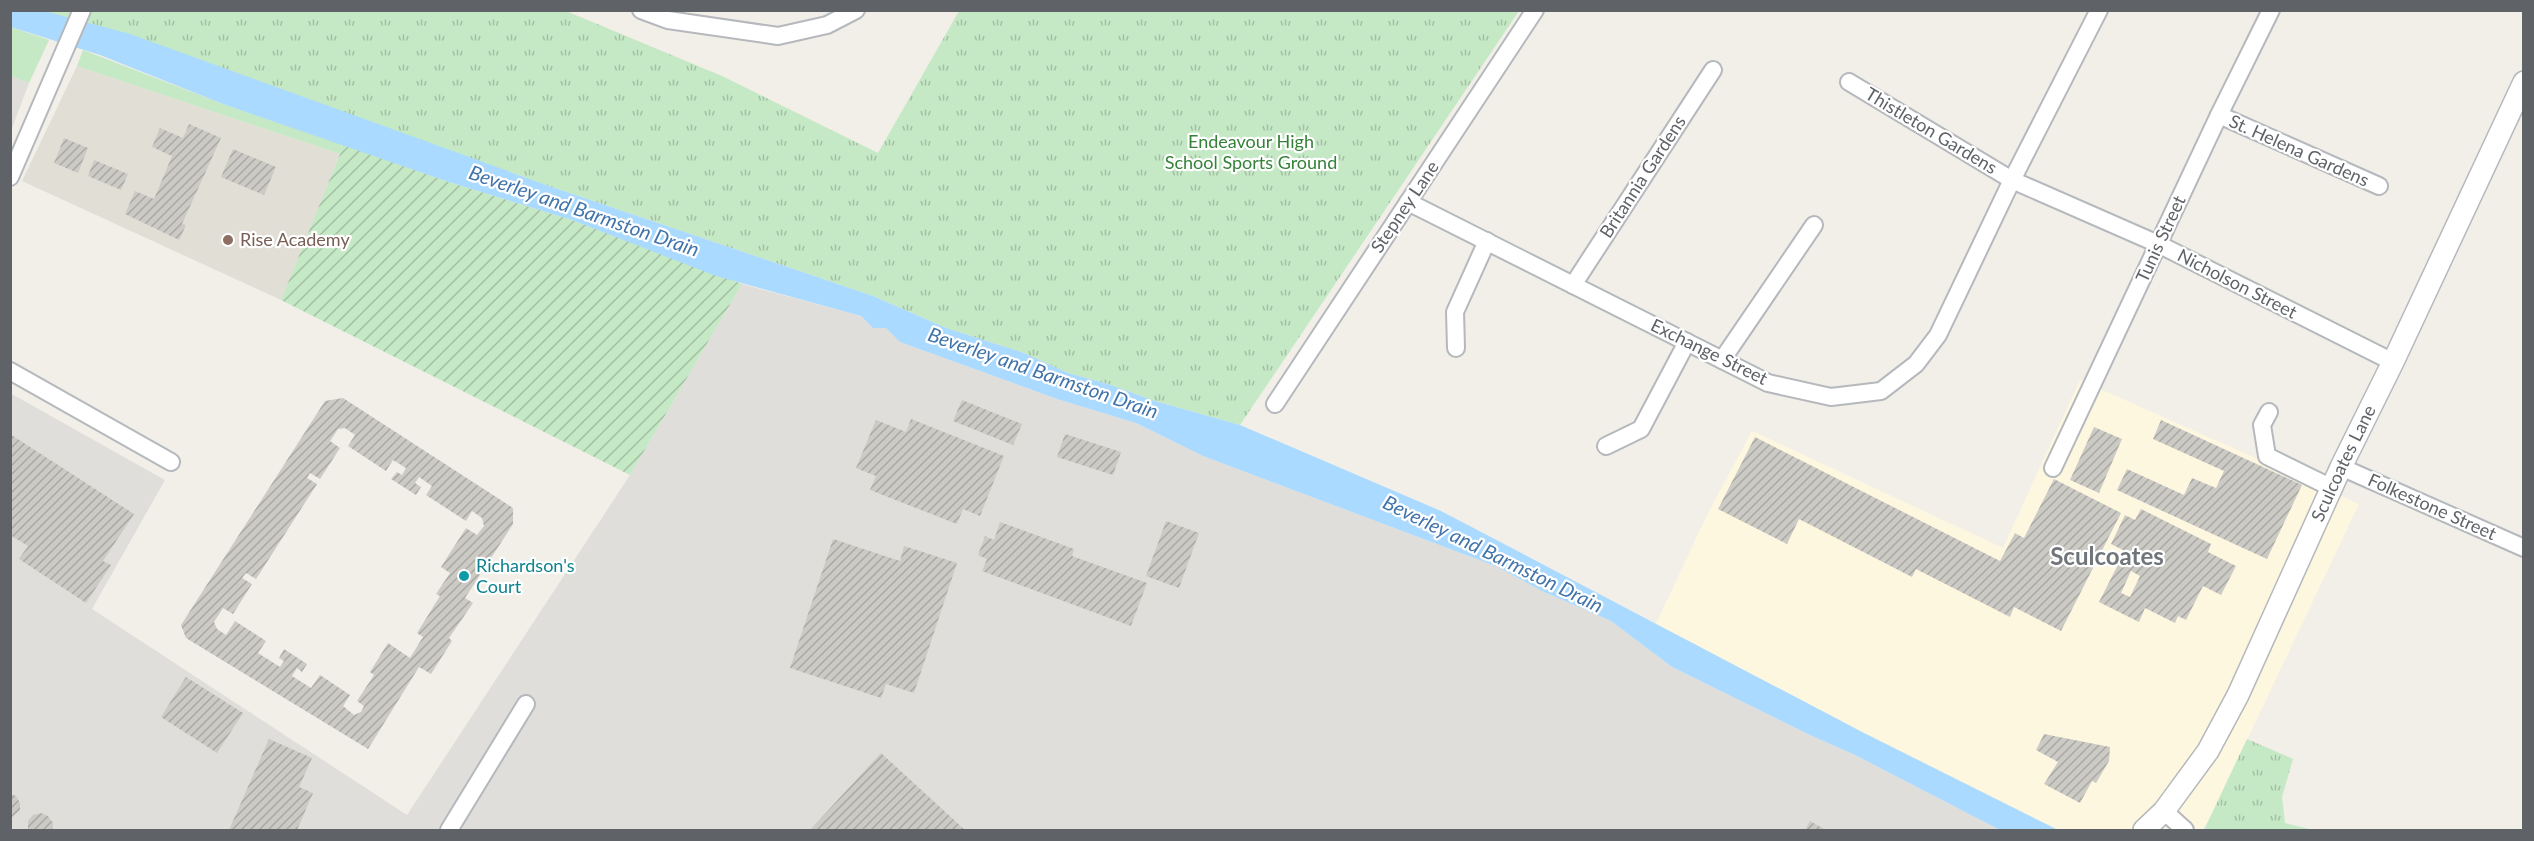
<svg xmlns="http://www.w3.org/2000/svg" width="2534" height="841" font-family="Lato,sans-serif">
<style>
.commercial{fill:#fef7e0}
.industrial{fill:#e0deda}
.education{fill:#e1ded6}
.grass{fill:#c5e8c5}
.park{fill:url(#park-tufts)}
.garden{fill:url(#garden-furrows)}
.water{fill:#aadaff}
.building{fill:url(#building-hatch);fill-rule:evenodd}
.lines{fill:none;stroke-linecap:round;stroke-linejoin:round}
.minor-casing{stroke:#b5b8bc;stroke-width:20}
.tertiary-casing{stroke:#b5b8bc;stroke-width:24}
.minor{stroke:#fff;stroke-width:16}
.tertiary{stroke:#fff;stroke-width:21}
.education-dot{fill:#8d6e63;stroke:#fff;stroke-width:2}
.culture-dot{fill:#0f9aa8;stroke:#fff;stroke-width:2}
.labels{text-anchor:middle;stroke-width:4.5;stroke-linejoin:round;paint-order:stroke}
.street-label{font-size:18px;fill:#5f6368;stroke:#fff}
.park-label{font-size:18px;fill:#348238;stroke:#fff}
.education-label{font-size:18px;fill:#785e54;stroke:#fff;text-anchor:start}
.culture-label{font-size:18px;fill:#0d838f;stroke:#fff;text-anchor:start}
.water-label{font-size:20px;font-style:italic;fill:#4174aa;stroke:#fff}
.district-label{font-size:24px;font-weight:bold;fill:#70757a;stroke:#fff}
</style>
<defs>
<pattern id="park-tufts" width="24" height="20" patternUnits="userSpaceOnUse" patternTransform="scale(1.5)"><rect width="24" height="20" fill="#c5e8c5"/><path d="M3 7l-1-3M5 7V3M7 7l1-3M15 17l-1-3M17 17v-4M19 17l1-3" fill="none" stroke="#a3c0a4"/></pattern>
<pattern id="garden-furrows" width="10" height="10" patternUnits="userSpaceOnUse" patternTransform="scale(1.5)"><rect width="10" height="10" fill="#c5e8c5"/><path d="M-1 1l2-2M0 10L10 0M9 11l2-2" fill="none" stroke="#a3c0a4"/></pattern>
<pattern id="building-hatch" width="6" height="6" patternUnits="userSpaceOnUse" patternTransform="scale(1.5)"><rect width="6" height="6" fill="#cccac5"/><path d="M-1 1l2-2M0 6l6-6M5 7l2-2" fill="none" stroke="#a9a8a4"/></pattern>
</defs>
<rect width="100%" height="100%" fill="#f1efe8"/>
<polygon class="commercial" points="2080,380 2359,504 2208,822 2201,830 2058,830 1864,733 1656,624 1706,517 1752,431 2003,548"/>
<g class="industrial">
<polygon points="11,76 29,83 11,131"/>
<polygon points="742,284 861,316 873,328 886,328 900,342 1057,399 1136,423 1203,456 1498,567 1542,591 1611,621 1672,667 1812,736 1853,754 2000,830 11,830 10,393 165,480 92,609 407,815 630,475"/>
</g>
<polygon class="education" points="77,66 340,154 281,300 22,181"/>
<g class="grass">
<polygon points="11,27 49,40 29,83 11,76"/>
<polygon points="83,50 223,104 342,144 340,154 77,66"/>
</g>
<g class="park">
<polygon points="44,11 566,11 722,76 878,153 959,11 1519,11 1240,425 1155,401 1108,384 1068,373 1024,353 946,328 873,296 549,186 203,62"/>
<polygon points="2247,739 2293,759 2282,797 2285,823 2313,830 2204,830"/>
</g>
<polygon class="garden" points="342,144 449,182 572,220 742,284 630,475 281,300 340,154"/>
<polygon class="water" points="10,11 44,11 130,34 549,186 873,296 946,328 1024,353 1068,373 1108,384 1155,401 1240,425 1441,511 1864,733 2058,830 2000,830 1853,754 1812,736 1672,667 1611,621 1542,591 1498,567 1203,456 1136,423 1057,399 900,342 886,328 873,328 861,316 716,276 572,220 449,182 223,104 100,55 11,27"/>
<g class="building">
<polygon points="189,124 221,138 182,224 186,225 179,240 125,214 135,191 154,199 172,156 152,147 160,128 183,138"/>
<polygon points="64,138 88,148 78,173 54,163"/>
<polygon points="233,149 276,167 264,195 221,177"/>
<polygon points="94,160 128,174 121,190 88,176"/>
<path d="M343 398 513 508V524L465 598 473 603 449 638 452 641 431 674 419 667 368 749 186 638 181 625 325 401ZM345 428 355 435 348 446 386 471 393 460 406 468 402 475 397 472 391 479 416 495 421 487 415 483 419 477 432 486 426 495 466 521 472 511 482 518 484 526 477 535 466 528 441 567 450 573 436 594 440 596 417 633 423 637 410 658 388 643 370 672 374 675 357 701 364 706 361 712 354 715 343 706 350 695 320 675 311 688 292 676 297 668 302 672 307 664 284 649 279 658 284 661 280 667 258 653 266 641 235 621 226 635 217 629 214 622 223 608 233 614 252 584 242 578 246 573 256 579 317 484 307 478 310 473 320 479 340 448 330 441 338 429Z"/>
<polygon points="962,400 1022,424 1013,445 953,421"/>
<polygon points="911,419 1004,456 980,516 963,509 957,524 870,490 876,476 856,468 876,420 906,432"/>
<polygon points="2161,420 2302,485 2267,559 2117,490 2127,469 2184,495 2192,478 2216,488 2224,471 2153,439"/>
<polygon points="2094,427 2122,439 2099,493 2070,480"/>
<polygon points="10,434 134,514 103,561 111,565 86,603 19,559 28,546 10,535"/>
<polygon points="1065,434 1121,452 1113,475 1057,457"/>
<polygon points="1755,437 2000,561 2015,533 2024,538 2054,479 2121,513 2061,631 2014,607 2010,617 1916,569 1912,577 1799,519 1787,544 1718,509"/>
<path d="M2141 509 2211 544 2208 552 2236 566 2221 595 2203 586 2186 620 2178 616 2175 623 2145 608 2139 622 2099 602 2125 551 2111 544 2125 515 2135 520ZM2131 571 2140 576 2130 597 2121 593Z"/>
<polygon points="1166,521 1199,533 1179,588 1146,576"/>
<polygon points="1000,522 1074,549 1072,556 1147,583 1131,626 982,571 987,559 978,555 985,536 994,540"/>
<polygon points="833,539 900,561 904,546 957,563 914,693 886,684 881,698 790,668"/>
<polygon points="186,677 243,713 217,753 161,717"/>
<polygon points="2044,734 2110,747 2109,761 2096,783 2092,781 2080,803 2044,784 2058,762 2036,750"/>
<polygon points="269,739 312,758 299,787 313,793 297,830 229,830"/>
<polygon points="881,753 965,830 810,830"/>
<polygon points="10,794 16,796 20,803 20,810 10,819"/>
<polygon points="41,813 48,816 53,823 53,830 28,830 28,821 33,815"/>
<polygon points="1810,821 1826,830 1805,830"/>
</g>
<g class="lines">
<g class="minor-casing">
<g id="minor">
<polyline points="641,10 668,20 778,36 827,25 856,10"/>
<polyline points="1849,82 2012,180 2158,244 2393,362"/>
<polyline points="2219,115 2379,186"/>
<polyline points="10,177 82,10"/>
<polyline points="1408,202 1768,383 1831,397 1881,391 1916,364 1938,335 2012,180 2099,10"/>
<polyline points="1573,285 1713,70"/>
<polyline points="1456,348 1455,312 1487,241"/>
<polyline points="1722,360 1814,225"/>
<polyline points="10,371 171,462"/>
<polyline points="1275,404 1535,10"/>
<polyline points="2269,412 2262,425 2267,456 2332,488"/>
<polyline points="1606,446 1641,429 1687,342"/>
<polyline points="2341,467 2524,548"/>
<polyline points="2053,468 2219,115 2271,10"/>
<polyline points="2164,811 2185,830"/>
<polyline points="449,830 526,704"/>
</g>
</g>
<g class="tertiary-casing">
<g id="tertiary">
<path id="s1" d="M2144 830 2164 811 2208 751 2238 695 2341 467 2393 362 2524 82"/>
</g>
</g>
<use href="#minor" class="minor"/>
<use href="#tertiary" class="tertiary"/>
</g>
<circle class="education-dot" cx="228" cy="240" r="6"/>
<circle class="culture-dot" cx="464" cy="576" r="6"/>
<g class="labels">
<g class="street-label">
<text transform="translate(1931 131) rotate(31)" y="6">Thistleton Gardens</text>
<text transform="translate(2299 151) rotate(24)" y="6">St. Helena Gardens</text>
<text transform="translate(1643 177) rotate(-57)" y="6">Britannia Gardens</text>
<text transform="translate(1405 207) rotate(-56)" y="6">Stepney Lane</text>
<text transform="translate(2161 239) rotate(-65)" y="6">Tunis Street</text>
<text transform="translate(2237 284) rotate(27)" y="6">Nicholson Street</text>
<text transform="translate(1709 352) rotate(26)" y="6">Exchange Street</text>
<text dy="6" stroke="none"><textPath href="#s1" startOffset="420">Sculcoates Lane</textPath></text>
<text transform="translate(2432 507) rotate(24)" y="6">Folkestone Street</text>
</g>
<g class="park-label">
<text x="1251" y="148">Endeavour High<tspan x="1251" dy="21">School Sports Ground</tspan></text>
</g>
<g class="education-label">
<text x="240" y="246">Rise Academy</text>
</g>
<g class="culture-label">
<text x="476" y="572">Richardson's<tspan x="476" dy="21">Court</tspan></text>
</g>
<g class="water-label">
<text transform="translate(584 211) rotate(19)" y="7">Beverley and Barmston Drain</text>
<text transform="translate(1043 373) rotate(19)" y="7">Beverley and Barmston Drain</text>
<text transform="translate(1493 554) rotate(26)" y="7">Beverley and Barmston Drain</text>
</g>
<g class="district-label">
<text x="2107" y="565">Sculcoates</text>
</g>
</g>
<rect width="2534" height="841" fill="none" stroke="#5f6368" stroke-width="24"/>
</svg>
